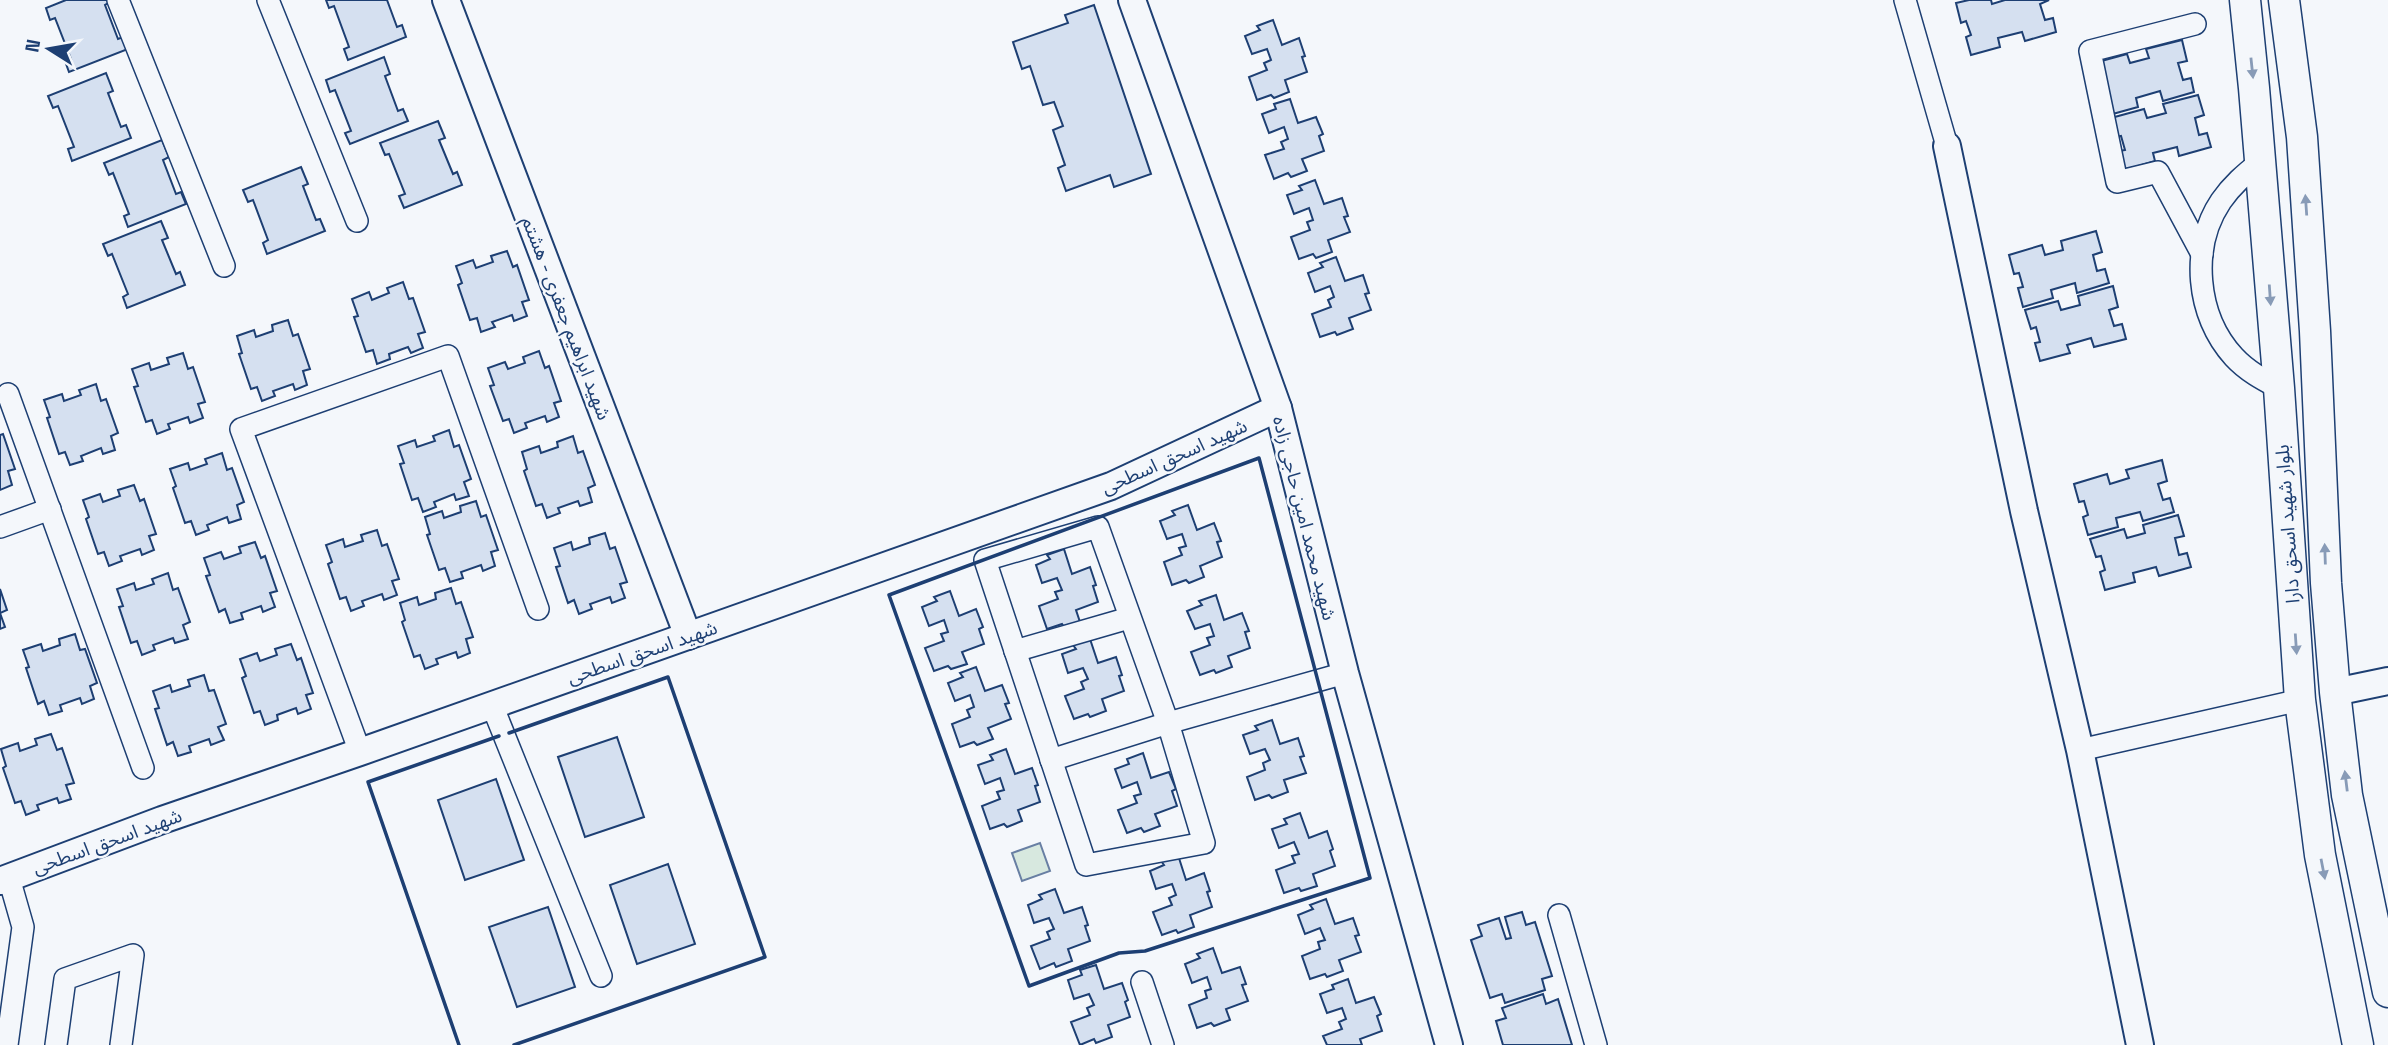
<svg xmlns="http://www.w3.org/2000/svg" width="2388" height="1045" font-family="'Space Grotesk','Noto Sans Arabic',sans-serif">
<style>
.green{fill:#d7e8df;stroke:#687fa3;stroke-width:2}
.building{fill:#d5e0f0;stroke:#1d3f73;stroke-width:2}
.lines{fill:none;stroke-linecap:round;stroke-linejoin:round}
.minor-casing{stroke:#1d3f73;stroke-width:24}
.tertiary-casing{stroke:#1d3f73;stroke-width:30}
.secondary-casing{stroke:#1d3f73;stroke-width:33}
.minor{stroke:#f4f7fb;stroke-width:21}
.tertiary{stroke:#f4f7fb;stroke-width:26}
.secondary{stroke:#f4f7fb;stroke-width:30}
.wall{stroke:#1d3f73;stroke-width:3.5}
.oneway{fill:#889bb7}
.labels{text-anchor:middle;stroke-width:5;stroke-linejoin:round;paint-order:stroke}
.street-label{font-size:19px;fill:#1d3f73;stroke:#f4f7fb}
</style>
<rect width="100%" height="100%" fill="#f4f7fb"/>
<polygon class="green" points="1040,843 1050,871 1022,881 1012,853"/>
<g class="building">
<polygon points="66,0 110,0 110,2 105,5 118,39 123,37 128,49 69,72 65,61 71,59 55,18 50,20 46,8"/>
<polygon points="326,0 387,0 397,27 402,25 406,37 348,60 344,49 349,47 334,6 329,8"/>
<polygon points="1969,0 1991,0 1992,4 2005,0 2049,0 2040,4 2045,20 2053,18 2056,32 2025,41 2022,32 1998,38 2000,47 1971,55 1966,37 1971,35 1966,21 1961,23 1956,3"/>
<polygon points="1094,5 1151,174 1114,187 1110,175 1066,191 1058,168 1065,165 1053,130 1063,126 1054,102 1043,105 1030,66 1022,69 1013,42 1068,23 1065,15"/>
<polygon points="1273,20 1282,45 1299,38 1305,56 1302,57 1307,72 1285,80 1289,92 1274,98 1271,95 1257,100 1249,77 1267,70 1264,63 1271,60 1267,49 1252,54 1245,36 1260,30 1257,26"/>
<polygon points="2182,40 2187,61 2178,63 2183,80 2191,78 2194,92 2163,101 2160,91 2136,98 2138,107 2109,115 2094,63 2127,54 2130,63 2149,58 2146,49"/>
<polygon points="384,57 390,74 385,76 398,111 403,109 408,121 350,144 345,133 351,131 335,90 330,92 326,80"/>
<polygon points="106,73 113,91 108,93 121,127 126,125 131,138 72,161 68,149 74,147 58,106 53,108 48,96"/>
<polygon points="2198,95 2204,115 2195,118 2199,135 2207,133 2211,147 2179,156 2177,147 2153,153 2155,161 2125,170 2120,151 2125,150 2121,136 2116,137 2111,118 2144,109 2147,118 2166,113 2163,104"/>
<polygon points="1290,99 1298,123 1316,117 1323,134 1319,136 1324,151 1302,159 1307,171 1291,177 1288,173 1274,179 1265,155 1284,149 1281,142 1288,139 1284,127 1269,133 1262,114 1276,109 1274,104"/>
<polygon points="438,121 445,138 439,140 453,174 457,172 462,185 404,208 399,196 405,194 389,154 385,155 380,143"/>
<polygon points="162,140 169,157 163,160 176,194 181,192 186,204 128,227 124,216 129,214 113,173 109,175 104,163"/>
<polygon points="301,167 308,184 303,186 316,220 320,219 325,231 267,254 263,243 268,240 253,200 248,202 243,190"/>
<polygon points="1315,180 1324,204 1342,198 1348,216 1344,217 1350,232 1328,240 1332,252 1316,258 1313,254 1299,259 1291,237 1310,230 1307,222 1313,220 1309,208 1294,214 1287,195 1302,190 1299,186"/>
<polygon points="161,221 168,238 162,240 176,274 180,272 185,285 127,308 123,297 128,294 112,254 108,256 103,244"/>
<polygon points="2096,231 2102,252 2093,255 2097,271 2105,269 2109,283 2077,293 2075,283 2051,290 2053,298 2023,307 2018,288 2023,287 2019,273 2014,274 2009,255 2042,245 2045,255 2063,250 2061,241"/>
<polygon points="507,251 513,267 517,265 529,300 522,302 527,316 514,321 512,315 492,322 495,327 481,332 477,318 470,320 458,285 462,283 456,266 473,260 476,268 493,262 491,256"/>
<polygon points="1336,257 1345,281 1363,275 1369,293 1365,294 1371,310 1349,318 1353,329 1337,335 1335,332 1320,337 1312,314 1331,307 1328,300 1334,297 1330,286 1315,292 1308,273 1323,267 1320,263"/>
<polygon points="403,282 409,299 413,298 425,332 418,334 423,348 411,353 408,347 389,354 390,359 377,364 373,350 366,352 354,317 358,316 352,299 369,292 372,300 389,293 387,288"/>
<polygon points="2113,286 2118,307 2109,310 2114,326 2122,324 2126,339 2094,347 2091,338 2067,345 2070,353 2040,361 2035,343 2040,342 2036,327 2031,329 2025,310 2058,301 2061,310 2080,305 2078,296"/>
<polygon points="288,320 293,336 298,334 310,369 303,371 307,385 295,390 293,384 273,391 275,396 262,401 257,387 251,389 239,354 242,353 237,336 254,330 256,337 273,331 272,325"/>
<polygon points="539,351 545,368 549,366 561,401 554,403 559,417 547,422 545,416 525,423 527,428 514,433 509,419 503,421 490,386 494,385 488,368 505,362 508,369 525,363 523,357"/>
<polygon points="183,353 188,369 193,367 205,402 198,404 203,418 190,423 188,417 168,424 170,429 157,434 152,420 146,422 134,387 138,386 132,369 149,363 151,370 169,364 167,358"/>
<polygon points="96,384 101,401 106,399 118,433 111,436 115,450 103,454 101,448 81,456 83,461 70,465 65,452 59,454 47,418 50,417 44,400 62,394 64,401 81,395 79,390"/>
<polygon points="449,430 454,447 459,445 471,479 464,482 469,496 456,500 454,494 434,502 436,507 423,512 418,498 412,500 400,464 404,463 398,446 415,440 417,447 435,441 433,436"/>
<polygon points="3,434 15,469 8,471 12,485 0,490 0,435"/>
<polygon points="573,436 578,453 583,451 595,485 588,488 592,502 580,506 578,501 558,508 560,513 547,518 542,504 536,506 524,471 527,469 522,452 539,446 541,453 558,447 557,442"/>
<polygon points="222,453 227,470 232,468 244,502 237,505 241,519 229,523 227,517 207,525 209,530 196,535 191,521 185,523 173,488 176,486 170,469 188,463 190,470 207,464 205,459"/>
<polygon points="2162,460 2167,481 2158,484 2163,500 2170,498 2174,512 2143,521 2140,512 2116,518 2118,527 2088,535 2083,517 2088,515 2084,501 2079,502 2074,484 2107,474 2110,484 2129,478 2126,470"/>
<polygon points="134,485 140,501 144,499 156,534 149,536 154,550 142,555 140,549 120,556 122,561 109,566 104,552 98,554 86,519 89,517 83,500 100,494 103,502 120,496 118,490"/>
<polygon points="476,501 481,517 486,515 498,550 491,552 495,566 483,571 481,565 461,572 463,578 450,582 445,568 439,570 427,535 430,534 425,517 442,511 444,518 461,512 460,506"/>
<polygon points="1188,505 1197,530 1214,523 1221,541 1217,542 1222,557 1200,566 1204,577 1189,583 1186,580 1172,585 1164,562 1182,555 1179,548 1186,546 1182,534 1167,539 1160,521 1175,515 1172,511"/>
<polygon points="2178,515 2184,536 2175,538 2179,555 2187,553 2191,567 2159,576 2156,567 2133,573 2135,582 2105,590 2100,572 2105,570 2101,556 2096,557 2090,539 2124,529 2127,538 2145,533 2143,525"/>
<polygon points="377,530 382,546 387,544 399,579 392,581 397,595 384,600 382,594 362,601 364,606 351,611 346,597 340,599 328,564 332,562 326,545 343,539 345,547 363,541 361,535"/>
<polygon points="605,533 610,549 615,547 627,582 620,584 625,598 612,603 610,597 590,604 592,609 579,614 574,600 568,603 556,567 560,566 554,548 571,542 573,550 590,544 589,538"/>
<polygon points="255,542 261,558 265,556 277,591 270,593 275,607 263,612 261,606 241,613 243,619 230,623 225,609 219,612 206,576 210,575 204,558 221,552 224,559 241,553 239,547"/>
<polygon points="1064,549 1072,574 1090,567 1096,585 1093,586 1098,602 1076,610 1080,622 1064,627 1062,624 1047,629 1039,606 1058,599 1055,592 1062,590 1057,578 1042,583 1036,565 1050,559 1047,555"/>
<polygon points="168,573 173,590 178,588 190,622 183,625 188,639 175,643 173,638 153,645 155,650 142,655 137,641 131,643 119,607 123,606 117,589 134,583 136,590 154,584 152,579"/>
<polygon points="451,588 456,604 461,602 473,637 466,639 470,653 458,658 456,652 436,659 438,664 425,669 420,655 414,657 402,622 405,620 400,603 417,597 419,605 436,599 435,593"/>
<polygon points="0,589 7,610 0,613 5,627 0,629"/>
<polygon points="950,591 959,616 976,609 983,627 979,629 984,644 962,652 967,664 951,669 948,666 934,671 925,648 944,641 941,634 948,632 944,620 929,626 922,607 937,601 934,597"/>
<polygon points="1216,595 1224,620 1242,613 1249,631 1245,632 1250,648 1228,656 1232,667 1216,673 1214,670 1200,675 1191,652 1210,645 1207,638 1214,636 1210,624 1195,629 1187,611 1202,605 1199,601"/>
<polygon points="75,634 80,650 85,649 97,683 90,686 94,699 82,704 80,698 60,705 62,711 49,715 44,701 38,704 26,668 29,667 23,650 41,644 43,651 60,645 59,639"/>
<polygon points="1090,639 1098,663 1116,657 1122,675 1119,676 1124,691 1102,699 1106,711 1090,717 1088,714 1074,719 1065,696 1084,689 1081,682 1088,679 1083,668 1068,673 1062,654 1076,649 1073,645"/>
<polygon points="291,644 297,660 301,658 313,693 306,695 311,709 298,714 296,708 277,715 278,720 265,725 260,711 254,713 242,678 246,676 240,659 257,653 260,661 277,655 275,649"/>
<polygon points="976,667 985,691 1002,685 1009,703 1005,704 1011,719 988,728 993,739 977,745 974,742 960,747 952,724 970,717 967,710 974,707 970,695 955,701 948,683 963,677 960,673"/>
<polygon points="204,675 209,691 214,690 226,724 218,727 224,740 211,745 209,739 189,746 191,752 178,756 173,742 167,745 155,709 159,708 153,691 170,685 172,692 190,686 188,680"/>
<polygon points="1272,720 1280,744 1298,738 1304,756 1300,757 1306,773 1284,780 1288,792 1272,798 1269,795 1255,800 1247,777 1265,770 1263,763 1270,760 1265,749 1250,754 1243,735 1258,730 1255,726"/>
<polygon points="51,734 57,750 62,748 74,783 66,785 71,799 59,803 57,798 37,805 39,810 26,815 21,801 15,803 3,768 6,766 1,749 18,743 20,751 37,745 35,739"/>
<polygon points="617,737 644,817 585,837 558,757"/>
<polygon points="1006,749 1015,774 1032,768 1038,785 1035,786 1040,802 1018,810 1022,821 1007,827 1004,824 990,829 982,806 1000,799 997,792 1004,790 1000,778 985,784 978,765 993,760 990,755"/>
<polygon points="1143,753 1151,778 1169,772 1176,789 1172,791 1177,806 1155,814 1160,826 1144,832 1141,828 1127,833 1118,810 1137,803 1134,796 1141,794 1137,782 1122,788 1115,769 1129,764 1127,759"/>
<polygon points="496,779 524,860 465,880 438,800"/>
<polygon points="1300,813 1309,838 1327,831 1333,849 1330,851 1335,866 1313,874 1317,886 1301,891 1299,888 1284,893 1276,870 1295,863 1292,856 1299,854 1294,842 1279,848 1272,829 1287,824 1284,819"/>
<polygon points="1178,855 1186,880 1204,873 1210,891 1207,892 1212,907 1190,915 1194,927 1178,933 1176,930 1162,935 1153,912 1172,905 1169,898 1176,895 1172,884 1156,889 1150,871 1164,865 1161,861"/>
<polygon points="668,864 695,944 637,964 610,885"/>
<polygon points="1055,889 1064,913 1082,907 1088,925 1085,926 1090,941 1068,949 1072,961 1056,967 1054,963 1040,969 1031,946 1050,939 1047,932 1054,929 1049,918 1034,923 1028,905 1042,899 1039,895"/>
<polygon points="1326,899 1335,924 1353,918 1359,935 1355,936 1361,952 1339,960 1343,971 1327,977 1325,974 1310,979 1302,956 1320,949 1318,942 1325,940 1320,928 1305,934 1298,915 1313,909 1310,905"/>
<polygon points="548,907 575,987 517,1007 489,927"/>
<polygon points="1522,912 1526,925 1535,922 1552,976 1542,979 1545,990 1505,1003 1502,994 1490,998 1471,940 1482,936 1478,925 1499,918 1506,939 1511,938 1505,917"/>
<polygon points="1213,948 1222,973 1240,967 1246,984 1242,985 1248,1001 1226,1009 1230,1020 1214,1026 1211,1023 1197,1028 1189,1005 1207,998 1205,991 1211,989 1207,977 1192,983 1185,964 1200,958 1197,954"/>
<polygon points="1096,965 1104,989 1122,983 1128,1000 1125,1002 1130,1017 1108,1025 1112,1037 1096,1043 1094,1039 1080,1045 1071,1022 1090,1015 1087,1008 1094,1005 1089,994 1074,999 1068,980 1082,975 1080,970"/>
<polygon points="1348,979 1356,1003 1374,997 1381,1014 1377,1016 1382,1031 1360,1039 1362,1045 1327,1045 1323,1036 1342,1029 1339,1022 1346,1019 1342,1008 1327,1013 1320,994 1334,989 1332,985"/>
<polygon points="1543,994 1546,1004 1558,999 1572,1045 1503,1045 1496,1021 1506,1018 1502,1008"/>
</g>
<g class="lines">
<g class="minor-casing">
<g id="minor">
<polyline points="118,0 224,266"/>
<polyline points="268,0 357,221"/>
<polyline points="1905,0 1947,146"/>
<polyline points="2195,24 2090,51 2117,182 2158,172 2202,254"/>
<path d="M2260 162C2245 174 2232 185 2221 201 2190 247 2196 316 2234 357 2247 371 2262 379 2279 388"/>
<polyline points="8,394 143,768"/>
<polyline points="0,527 50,509"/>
<polygon points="1098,527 1168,723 1204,843 1086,865 985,560"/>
<polyline points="1015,651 1129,618"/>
<polyline points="492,705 601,976"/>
<polyline points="2080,750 2300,700"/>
<polyline points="360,752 241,429 448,356 538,609"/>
<polyline points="1051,760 1168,723 1345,673"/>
<polyline points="1559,915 1596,1045"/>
<polyline points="1142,982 1163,1045"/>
<polyline points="7,1045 23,927 9,878"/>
<polyline points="56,1045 65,979 133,955 121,1045"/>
</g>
</g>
<g class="tertiary-casing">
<g id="tertiary">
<polyline points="446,0 688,636"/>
<polyline points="1132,0 1278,408 1345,673 1449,1045"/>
<polyline points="1947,146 2024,511 2080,750 2140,1045"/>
<polyline points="2335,692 2388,681"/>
<polyline points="0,881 162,820 360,752 1111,486 1278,408"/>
</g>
</g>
<g class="secondary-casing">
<g id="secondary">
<polyline points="2245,0 2254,88 2279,388 2300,700 2320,855 2358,1045"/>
<polyline points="2284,0 2302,137 2315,331 2326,583 2335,692 2347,795 2388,992"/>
</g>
</g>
<use href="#minor" class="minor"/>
<use href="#tertiary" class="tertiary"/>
<use href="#secondary" class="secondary"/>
<g class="wall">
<polygon points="1259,458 1370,878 1145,951 1119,953 1029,986 889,595"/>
<polyline points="509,733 668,677 765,957 514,1045"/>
<polyline points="459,1045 368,782 499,736"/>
</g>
</g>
<defs><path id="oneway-solid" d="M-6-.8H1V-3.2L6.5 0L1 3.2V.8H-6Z" transform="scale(1.75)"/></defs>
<g class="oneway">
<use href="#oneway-solid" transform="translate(2252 68) rotate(84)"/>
<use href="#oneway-solid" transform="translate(2306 205) rotate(-94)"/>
<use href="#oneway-solid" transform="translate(2270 295) rotate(86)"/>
<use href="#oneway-solid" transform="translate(2325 554) rotate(-92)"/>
<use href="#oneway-solid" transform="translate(2296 644) rotate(86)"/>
<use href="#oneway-solid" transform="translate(2346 781) rotate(-97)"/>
<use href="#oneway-solid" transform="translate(2323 869) rotate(79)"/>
</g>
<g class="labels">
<g class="street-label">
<text transform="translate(567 318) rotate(69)" y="7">شهید ابراهیم جعفری - هشتم</text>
<text transform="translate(1174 456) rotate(-24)" y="7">شهید اسحق اسطحی</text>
<text transform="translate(1305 518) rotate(76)" y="7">شهید محمد امین حاجی زاده</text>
<text transform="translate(2287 524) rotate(-94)" y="7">بلوار شهید اسحق دارا</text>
<text transform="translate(642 652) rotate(-19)" y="7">شهید اسحق اسطحی</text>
<text transform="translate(107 841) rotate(-20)" y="7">شهید اسحق اسطحی</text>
</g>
</g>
<g transform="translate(49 49) rotate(281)" stroke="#f4f7fb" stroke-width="5" paint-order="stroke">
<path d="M0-5L12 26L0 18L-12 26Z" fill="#1d3f73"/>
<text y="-10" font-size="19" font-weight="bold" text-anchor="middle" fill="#1d3f73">N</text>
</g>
</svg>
